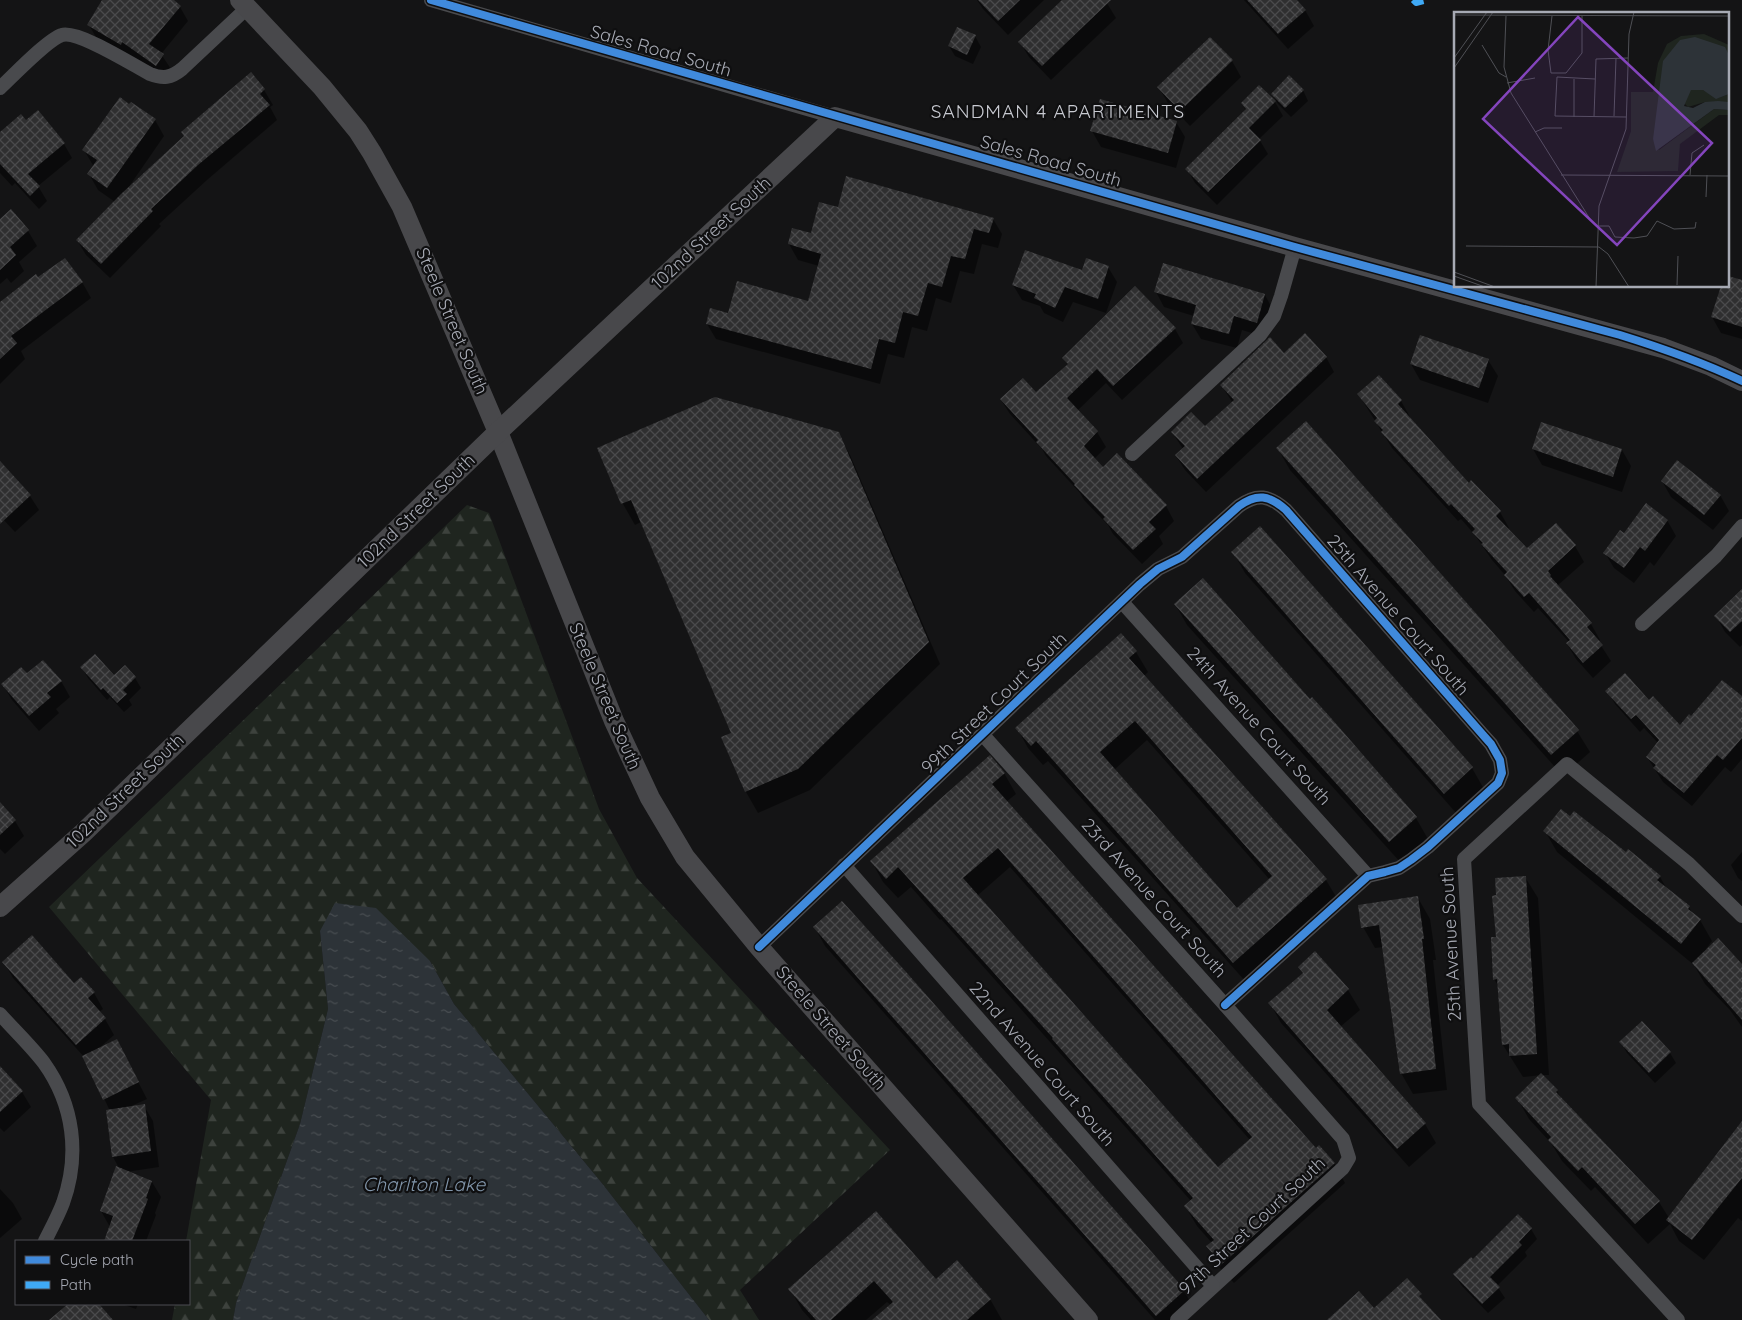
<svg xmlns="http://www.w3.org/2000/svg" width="1742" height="1320" font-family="Quicksand,sans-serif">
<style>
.forest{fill:url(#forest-firs)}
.water{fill:url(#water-ripples)}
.shadow{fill:#0007;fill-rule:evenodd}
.building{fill:url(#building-cross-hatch);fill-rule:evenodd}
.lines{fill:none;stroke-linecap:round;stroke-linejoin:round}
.street{stroke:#494a4d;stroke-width:14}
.secondary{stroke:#48484b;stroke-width:20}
.quiet{stroke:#3fa9f5;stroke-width:6;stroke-dasharray:12 6;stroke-linecap:butt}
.cycleway-casing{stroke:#0f0f10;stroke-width:11}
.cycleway{stroke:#408adc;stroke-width:8}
.labels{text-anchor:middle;stroke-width:4.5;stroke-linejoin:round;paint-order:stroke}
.street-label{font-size:18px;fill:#a7aab4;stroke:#0f0f10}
.neighbourhood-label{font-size:19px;letter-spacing:1px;fill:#c8cad1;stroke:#0f0f10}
.water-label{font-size:19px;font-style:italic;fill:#8296ab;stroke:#0f0f10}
.inset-road{fill:none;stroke:#4f5055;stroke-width:1}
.view{fill:#8445bd;fill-opacity:0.15;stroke:#8445bd;stroke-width:2.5}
.inset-edge{fill:none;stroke:#a7aab4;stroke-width:2.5}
</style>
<defs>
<pattern id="forest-firs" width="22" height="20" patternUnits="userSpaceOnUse" patternTransform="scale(1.25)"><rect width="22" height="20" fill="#1f251f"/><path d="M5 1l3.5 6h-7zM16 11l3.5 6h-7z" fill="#3d423d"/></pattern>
<pattern id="water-ripples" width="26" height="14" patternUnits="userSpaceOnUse" patternTransform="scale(1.25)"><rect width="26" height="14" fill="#2d3338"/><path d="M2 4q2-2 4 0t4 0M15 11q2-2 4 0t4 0" fill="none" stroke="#494e52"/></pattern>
<pattern id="building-cross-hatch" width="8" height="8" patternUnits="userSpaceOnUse" patternTransform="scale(1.25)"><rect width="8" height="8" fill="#2f2f30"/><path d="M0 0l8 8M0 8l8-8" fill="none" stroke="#4a4a4c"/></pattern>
</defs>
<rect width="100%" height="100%" fill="#141415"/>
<polygon class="forest" points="467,505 489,513 599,809 637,878 890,1150 740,1290 759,1320 709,1320 601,1182 454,1004 430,961 320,931 328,1009 300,1124 236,1303 233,1320 172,1320 175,1304 189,1304 189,1241 186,1241 211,1100 49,907"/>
<polygon class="water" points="335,903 376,908 430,961 454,1004 601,1182 709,1320 233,1320 236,1303 300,1124 328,1009 320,931"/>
<g class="shadow">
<polygon points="104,0 172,0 180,7 188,21 161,54 171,69 164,79 97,39 89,25"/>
<polygon points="977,0 1044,0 1008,35 983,9"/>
<polygon points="1063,0 1105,0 1116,18 1051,80 1029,57 1020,42"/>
<polygon points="1244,0 1296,0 1305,10 1314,26 1288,49"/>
<polygon points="975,36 981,47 973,64 955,56 949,46"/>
<polygon points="1210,38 1232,61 1241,77 1190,126 1168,103 1159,88"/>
<polygon points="251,74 264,90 273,105 270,107 277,120 207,180 159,224 161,226 110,278 86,255 77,240 115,202 98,190 89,174 94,167 84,150 155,120 164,136 126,191"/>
<polygon points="1303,90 1308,101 1291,117 1278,104 1272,94"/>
<polygon points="1275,102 1283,116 1259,139 1268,154 1217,205 1195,183 1187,169 1246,111 1242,104"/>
<polygon points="38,112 64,144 72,158 38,186 47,201 39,209 15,183 12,186 0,173 0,134 26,121"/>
<polygon points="1176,122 1185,137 1176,168 1101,147 1092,131"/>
<polygon points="839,209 993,219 1002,234 998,248 982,244 974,274 960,271 951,303 936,298 927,331 912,327 904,358 888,354 880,384 716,339 707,324 729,314 809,302 819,266 798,260 789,244 812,234"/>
<polygon points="11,211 28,231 37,246 19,262 24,271 11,283 7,278 0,284 0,220"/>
<polygon points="1108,267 1117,282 1106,313 1073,302 1063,322 1044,313 1040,306 1022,300 1013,285"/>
<polygon points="38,279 82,282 91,298 21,351 25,359 0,384 0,317"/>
<polygon points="1742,281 1742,339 1721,333 1712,317 1728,286"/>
<polygon points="1156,292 1265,295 1273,310 1265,337 1242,330 1237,348 1201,339 1192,324 1194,316 1164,307"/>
<polygon points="1175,329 1183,343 1122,400 1106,383 1077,411 1097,432 1106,447 1094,459 1103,469 1117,455 1166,506 1174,521 1159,536 1163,544 1142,564 1113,534 1108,525 1084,500 1080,493 1046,456 1042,449 1010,414 1001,400 1036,394 1068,365 1064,358"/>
<polygon points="1284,354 1326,357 1334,372 1206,492 1185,470 1176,456 1183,449 1172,432 1205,428 1233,403 1221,385"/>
<polygon points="1488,360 1498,376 1488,403 1420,380 1411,364"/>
<polygon points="1379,376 1401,401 1410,417 1409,418 1469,485 1500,512 1509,528 1507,529 1527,550 1575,546 1584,562 1557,586 1591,624 1600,640 1598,641 1611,661 1593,678 1576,659 1567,644 1569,642 1538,608 1534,612 1515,591 1505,575 1492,560 1475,535 1461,519 1458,521 1392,448 1359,395"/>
<polygon points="838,433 850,455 940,664 810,790 758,813 746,792 723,738 732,734 641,522 635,525 623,504 599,448"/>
<polygon points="1278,449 1577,731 1590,752 1563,776 1290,470"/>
<polygon points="1533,449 1622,450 1631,466 1622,492 1542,465"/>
<polygon points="0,463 30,496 39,510 15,532 0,516"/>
<polygon points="1662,481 1720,495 1729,511 1713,530 1671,497"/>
<polygon points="1667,520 1676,536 1654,566 1650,562 1634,583 1614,568 1605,553 1624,534"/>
<polygon points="1260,528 1472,768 1484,789 1457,814 1245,573 1233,552"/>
<polygon points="1742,591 1742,645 1740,647 1725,632 1716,616"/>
<polygon points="1175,604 1310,701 1416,818 1428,839 1401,863 1187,625"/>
<path d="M1136 652 1148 672 1144 676 1326 880 1338 900 1246 982 1048 761 1043 765 1028 748 1017 728ZM1147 740 1270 880 1237 910 1114 770Z"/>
<polygon points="125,667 135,678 141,688 129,700 132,705 124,712 110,697 107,700 88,678 82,668 114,677"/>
<polygon points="27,675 61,681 70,697 56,709 59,713 39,731 12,700 3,685"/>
<polygon points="1607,691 1649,701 1680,727 1691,717 1742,698 1742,759 1731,772 1725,767 1692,806 1663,782 1647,757 1658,743 1644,728 1640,732 1615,704"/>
<path d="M1004 773 1016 794 1006 802 1316 1149 1334 1163 1345 1183 1234 1283 1219 1267 1208 1246 1212 1243 1197 1226 1185 1206 1191 1201 941 919 940 920 911 887 898 898 883 882 872 862ZM1010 867 1250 1140 1218 1169 977 896Z"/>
<polygon points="0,803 15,821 24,836 5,854 0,849"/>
<polygon points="1545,831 1626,854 1660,877 1667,889 1689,907 1693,915 1700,920 1712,941 1706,949 1742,966 1742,1027 1730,1010 1705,984 1694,965 1557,852"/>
<polygon points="1742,852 1742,881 1738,878 1731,865"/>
<polygon points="1525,877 1538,898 1549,1075 1542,1075 1557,1091 1561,1098 1659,1202 1669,1218 1742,1123 1742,1221 1738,1218 1704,1260 1679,1241 1670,1224 1648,1244 1595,1187 1591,1191 1562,1161 1551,1143 1529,1119 1517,1098 1541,1075 1523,1077 1503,1045 1499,987 1494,979 1497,938"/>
<polygon points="1418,898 1430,919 1436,960 1433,960 1447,1090 1413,1094 1401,1073 1384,947 1375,948 1363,927"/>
<polygon points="815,928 906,974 1184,1291 1195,1310 1184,1320 1155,1320 825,946"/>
<polygon points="1315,953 1348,990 1360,1010 1340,1027 1425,1124 1436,1143 1409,1167 1281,1023 1270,1003 1303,974 1299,967"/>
<polygon points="4,962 74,985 94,993 103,1009 99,1012 105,1019 114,1035 97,1050 117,1041 147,1099 129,1107 144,1106 153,1121 159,1167 126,1172 152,1182 161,1197 155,1213 156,1215 146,1241 105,1241 110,1227 101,1211 120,1170 113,1157 110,1111 85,1058 13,978"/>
<polygon points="1621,1042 1670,1053 1676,1063 1655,1083 1627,1053"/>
<polygon points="0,1066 22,1092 31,1107 4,1132 0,1128"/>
<polygon points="0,1189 13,1203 22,1219 0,1238"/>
<polygon points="876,1213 936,1281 990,1299 1002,1320 874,1320 891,1305 887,1302 866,1320 811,1320 802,1310 790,1289"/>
<polygon points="1531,1229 1537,1239 1525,1252 1527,1256 1497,1286 1505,1298 1488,1313 1461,1285 1455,1274 1473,1261"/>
<polygon points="122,1304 138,1304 136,1309"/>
</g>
<g class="building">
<polygon points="102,0 174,0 181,6 149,44 164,54 156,66 122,42 121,45 87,25"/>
<polygon points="978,0 1020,0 998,21"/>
<polygon points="1062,0 1111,0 1042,66 1018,42"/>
<polygon points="1247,0 1297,0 1306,10 1278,34"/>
<polygon points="957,27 976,35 967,55 948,46"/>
<polygon points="1210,37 1233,60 1180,111 1157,87"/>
<polygon points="251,72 265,89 260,94 270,105 198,165 151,209 153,211 101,264 76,240 121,194 184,136 181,132"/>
<polygon points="1289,75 1304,90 1285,108 1271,94"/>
<polygon points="1259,85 1276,101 1249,128 1261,140 1208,192 1185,169 1246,109 1241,103"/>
<polygon points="120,97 129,104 131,102 156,119 107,188 87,174 97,160 82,150"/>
<polygon points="1100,99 1177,121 1168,153 1090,131"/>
<polygon points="38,110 65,143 28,174 40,186 30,196 0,164 0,132 21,114 26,120"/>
<polygon points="846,176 994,218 989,233 974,229 965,259 951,256 942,287 928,283 918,316 903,312 895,343 879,339 871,369 706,324 710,308 728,313 737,281 808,301 821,254 788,244 792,228 811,233 819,202 838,207"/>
<polygon points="11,209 29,230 10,247 16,255 0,270 0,219"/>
<polygon points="1025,250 1082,270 1086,258 1109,266 1098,299 1065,287 1055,308 1034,298 1036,294 1012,285"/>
<polygon points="65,258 83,282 11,336 17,343 0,359 0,302 36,274 38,277"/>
<polygon points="1163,263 1265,294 1257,323 1234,316 1229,334 1191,324 1196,305 1154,292"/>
<polygon points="1728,276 1742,280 1742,327 1711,317 1721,286 1728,286"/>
<polygon points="1135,286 1176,328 1113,386 1097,369 1067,398 1098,431 1084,446 1103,467 1117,453 1167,505 1149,522 1156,529 1133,550 1103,519 1105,517 1074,485 1075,484 1036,442 1038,440 1000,399 1023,378 1036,392 1068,364 1062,358"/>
<polygon points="1305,333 1327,357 1197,479 1175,455 1185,446 1171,432 1191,412 1205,426 1234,400 1220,385 1270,337 1284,353"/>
<polygon points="1420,335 1489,359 1479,388 1410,364"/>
<polygon points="1379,375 1402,400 1398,404 1469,483 1471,480 1501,511 1496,516 1527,548 1556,523 1576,545 1548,571 1551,575 1550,576 1592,623 1587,627 1603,645 1583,663 1566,643 1570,640 1529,593 1524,597 1504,575 1507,572 1481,544 1483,543 1472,532 1475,529 1451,504 1449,506 1381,432 1383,430 1374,421 1377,418 1357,394"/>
<polygon points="715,397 839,432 929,642 798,769 745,792 721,737 731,733 631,500 621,504 597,448"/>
<polygon points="1306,421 1579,730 1551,755 1276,448"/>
<polygon points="1541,422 1622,449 1613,477 1532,449"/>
<polygon points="1677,460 1721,495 1704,515 1661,481"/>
<polygon points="0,461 31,495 0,524"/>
<polygon points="1646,503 1668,520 1645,551 1640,547 1624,568 1603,553 1620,530 1624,533"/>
<polygon points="1260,526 1473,767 1444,794 1231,552"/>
<polygon points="1203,578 1310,699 1312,697 1331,718 1417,817 1389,842 1174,604"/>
<polygon points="1742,589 1742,621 1730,632 1714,616"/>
<path d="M1121 633 1137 651 1129 658 1327 879 1233 963 1036 741 1031 746 1015 728ZM1135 721 1272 876 1237 908 1100 752Z"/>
<polygon points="95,654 114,675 125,665 136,677 123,690 127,694 117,703 103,688 101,690 80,667"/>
<polygon points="43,660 62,681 47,693 51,697 29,716 1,684 21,667 27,673"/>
<polygon points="1625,673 1649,700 1653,696 1680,725 1689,714 1691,716 1722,680 1742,696 1742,738 1723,760 1717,755 1684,793 1653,768 1656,765 1646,757 1659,740 1636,715 1631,719 1605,691"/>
<path d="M990 755 1005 773 992 784 1283 1111 1316 1148 1319 1145 1335 1163 1222 1264 1206 1246 1214 1240 1184 1206 1193 1198 1052 1039 1053 1038 898 867 886 879 870 861ZM998 848 1252 1137 1218 1167 963 878Z"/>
<polygon points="0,802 16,820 0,835"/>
<polygon points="1561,809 1570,816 1574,811 1626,852 1628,849 1661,876 1657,880 1690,906 1688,909 1701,919 1681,944 1543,831"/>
<polygon points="1526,876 1537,1054 1509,1056 1509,1044 1502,1045 1497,979 1493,980 1491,937 1496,937 1492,896 1496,895 1495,878"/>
<polygon points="1418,896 1424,939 1422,939 1436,1069 1400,1074 1379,925 1361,928 1358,905"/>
<polygon points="842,901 907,973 1185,1290 1156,1316 813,927"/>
<polygon points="32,935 74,983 81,977 95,992 88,998 106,1018 76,1045 2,962"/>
<polygon points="1718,938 1742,964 1742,1020 1692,963"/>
<polygon points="1315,951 1349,989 1327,1010 1426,1123 1397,1149 1268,1003 1303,973 1298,967"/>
<polygon points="1642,1021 1671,1052 1649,1073 1619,1042"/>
<polygon points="117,1039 139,1082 103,1100 82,1056"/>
<polygon points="0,1066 23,1091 0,1112"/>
<polygon points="1541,1073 1558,1090 1556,1092 1660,1201 1635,1224 1582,1167 1578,1171 1548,1140 1551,1137 1515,1098"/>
<polygon points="145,1104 151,1151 112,1157 106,1110"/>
<polygon points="1742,1121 1742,1178 1692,1240 1666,1220"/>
<polygon points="116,1166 152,1181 146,1198 148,1199 132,1241 104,1241 113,1216 100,1211"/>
<polygon points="876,1211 936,1279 957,1260 991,1299 967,1320 872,1320 893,1302 874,1281 831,1320 816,1320 788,1289"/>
<polygon points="1518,1214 1532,1228 1519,1242 1522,1245 1490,1277 1500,1287 1482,1304 1453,1274 1471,1257 1473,1259"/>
<polygon points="1407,1278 1422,1294 1419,1296 1441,1320 1327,1320 1359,1291 1374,1308"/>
<polygon points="68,1304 99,1304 113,1320 49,1320"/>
</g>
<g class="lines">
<g class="street">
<polyline points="431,0 835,117"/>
<path d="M0 88C12 77 48 39 62 35 78 30 133 65 150 74 163 79 171 78 182 69L247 8"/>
<polyline points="1132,454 1260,335 1274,316 1281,296 1295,247"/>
<polyline points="1122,602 1368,876"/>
<polyline points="1642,624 1716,556 1742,526"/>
<polyline points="983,735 1225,1005 1343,1139 1349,1158 1343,1168 1177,1320"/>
<polyline points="844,865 1213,1286"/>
<path d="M759 947 1140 584 1158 569 1182 557 1239 506C1257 493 1269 495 1286 510L1483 735 1491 744 1500 760 1502 773 1498 783 1428 847 1411 860 1399 868 1385 872 1368 876 1225 1005"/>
<path d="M0 1014C14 1030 31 1046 44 1063 74 1105 80 1155 63 1203 58 1216 51 1229 45 1241"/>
<polyline points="1678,1320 1479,1104 1464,859 1567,764 1689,864 1742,916"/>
</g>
<g class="secondary">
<polyline points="240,0 322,87 358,131 372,153 402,207 498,432 614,721 650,798 685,857 759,947 1088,1320"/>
<polyline points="0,907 83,833 498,432 835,117 1295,247 1663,348 1711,366 1742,381"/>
</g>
<polyline class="quiet" points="1413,0 1416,3 1428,0"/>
<g class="cycleway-casing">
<g id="cycleway">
<path d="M431 0 1295 247 1620 335C1662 348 1702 362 1742 381"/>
<path d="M759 947 1140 584 1158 569 1182 557 1239 506C1257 493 1269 495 1286 510L1483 735 1491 744 1500 760 1502 773 1498 783 1428 847 1411 860 1399 868 1385 872 1368 876 1225 1005"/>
</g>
</g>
<use href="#cycleway" class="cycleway"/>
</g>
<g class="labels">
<g class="street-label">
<text transform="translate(661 51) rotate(16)" y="6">Sales Road South</text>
<text transform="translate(1051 161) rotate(16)" y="6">Sales Road South</text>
<text transform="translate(711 233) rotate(-43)" y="6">102nd Street South</text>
<text transform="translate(452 321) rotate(67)" y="6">Steele Street South</text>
<text transform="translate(416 511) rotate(-44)" y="6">102nd Street South</text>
<text transform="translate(1398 615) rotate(49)" y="6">25th Avenue Court South</text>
<text transform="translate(605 696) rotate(67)" y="6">Steele Street South</text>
<text transform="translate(994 703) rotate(-44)" y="6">99th Street Court South</text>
<text transform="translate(1259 726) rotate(48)" y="6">24th Avenue Court South</text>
<text transform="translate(125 791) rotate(-44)" y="6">102nd Street South</text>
<text transform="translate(1154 898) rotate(48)" y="6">23rd Avenue Court South</text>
<text transform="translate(1451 944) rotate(-93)" y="6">25th Avenue South</text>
<text transform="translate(831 1028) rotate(49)" y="6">Steele Street South</text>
<text transform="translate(1042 1064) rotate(49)" y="6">22nd Avenue Court South</text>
<text transform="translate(1252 1226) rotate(-43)" y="6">97th Street Court South</text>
</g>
<g class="neighbourhood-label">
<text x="1058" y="118">SANDMAN 4 APARTMENTS</text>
</g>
<g class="water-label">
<text x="424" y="1191">Charlton Lake</text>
</g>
</g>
<g transform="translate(1454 12)">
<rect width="275" height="275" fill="#141415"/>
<path d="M250 22 275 33V43L270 35 199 127 205 138 260 97 275 98V103H265L226 132 224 159 163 160 177 119V80H199L204 51 213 32 227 24ZM236 78H249L264 86 275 82V90H251L234 95 230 91Z" fill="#1f251f"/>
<path d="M241 25 271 35 275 43V82L262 87 249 78H237L230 94 239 96 251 90 264 89 275 90V98L260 97 202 139 199 127 209 49 226 28Z" fill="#2d3338"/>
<path class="inset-road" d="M0 3 275 4M52 4 50 55 57 81 136 207M98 4 94 38 97 61H112L128 41V4M28 33 45 61 52 65M0 46 33 0M0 56 39 0M141 67 103 65 101 104 172 105M53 71 81 66M160 104 162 46M120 105V67M140 105 142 47 174 46M81 120 90 116H108M107 163 275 164M236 163 238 141 250 133M252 185 253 163M144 214H155L161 225 180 226 193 224 203 209 220 217 241 216 242 210M12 234 145 235 154 242 175 275M0 260 41 275M0 264 31 275M223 273 224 244M142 275 145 194 172 117 175 22 180 0M168 275H269"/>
<path class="view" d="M124 5 258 131 163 233 29 107Z"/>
<rect width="275" height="275" class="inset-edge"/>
</g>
<rect x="15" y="1240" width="175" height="65" fill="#0f0f10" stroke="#4c4d52"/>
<rect x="25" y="1256" width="25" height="8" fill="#408adc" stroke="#4c4d52"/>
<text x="60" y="1265" font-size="15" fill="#a7aab4">Cycle path</text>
<rect x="25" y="1281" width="25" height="8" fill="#3fa9f5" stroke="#4c4d52"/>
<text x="60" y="1290" font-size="15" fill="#a7aab4">Path</text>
</svg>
